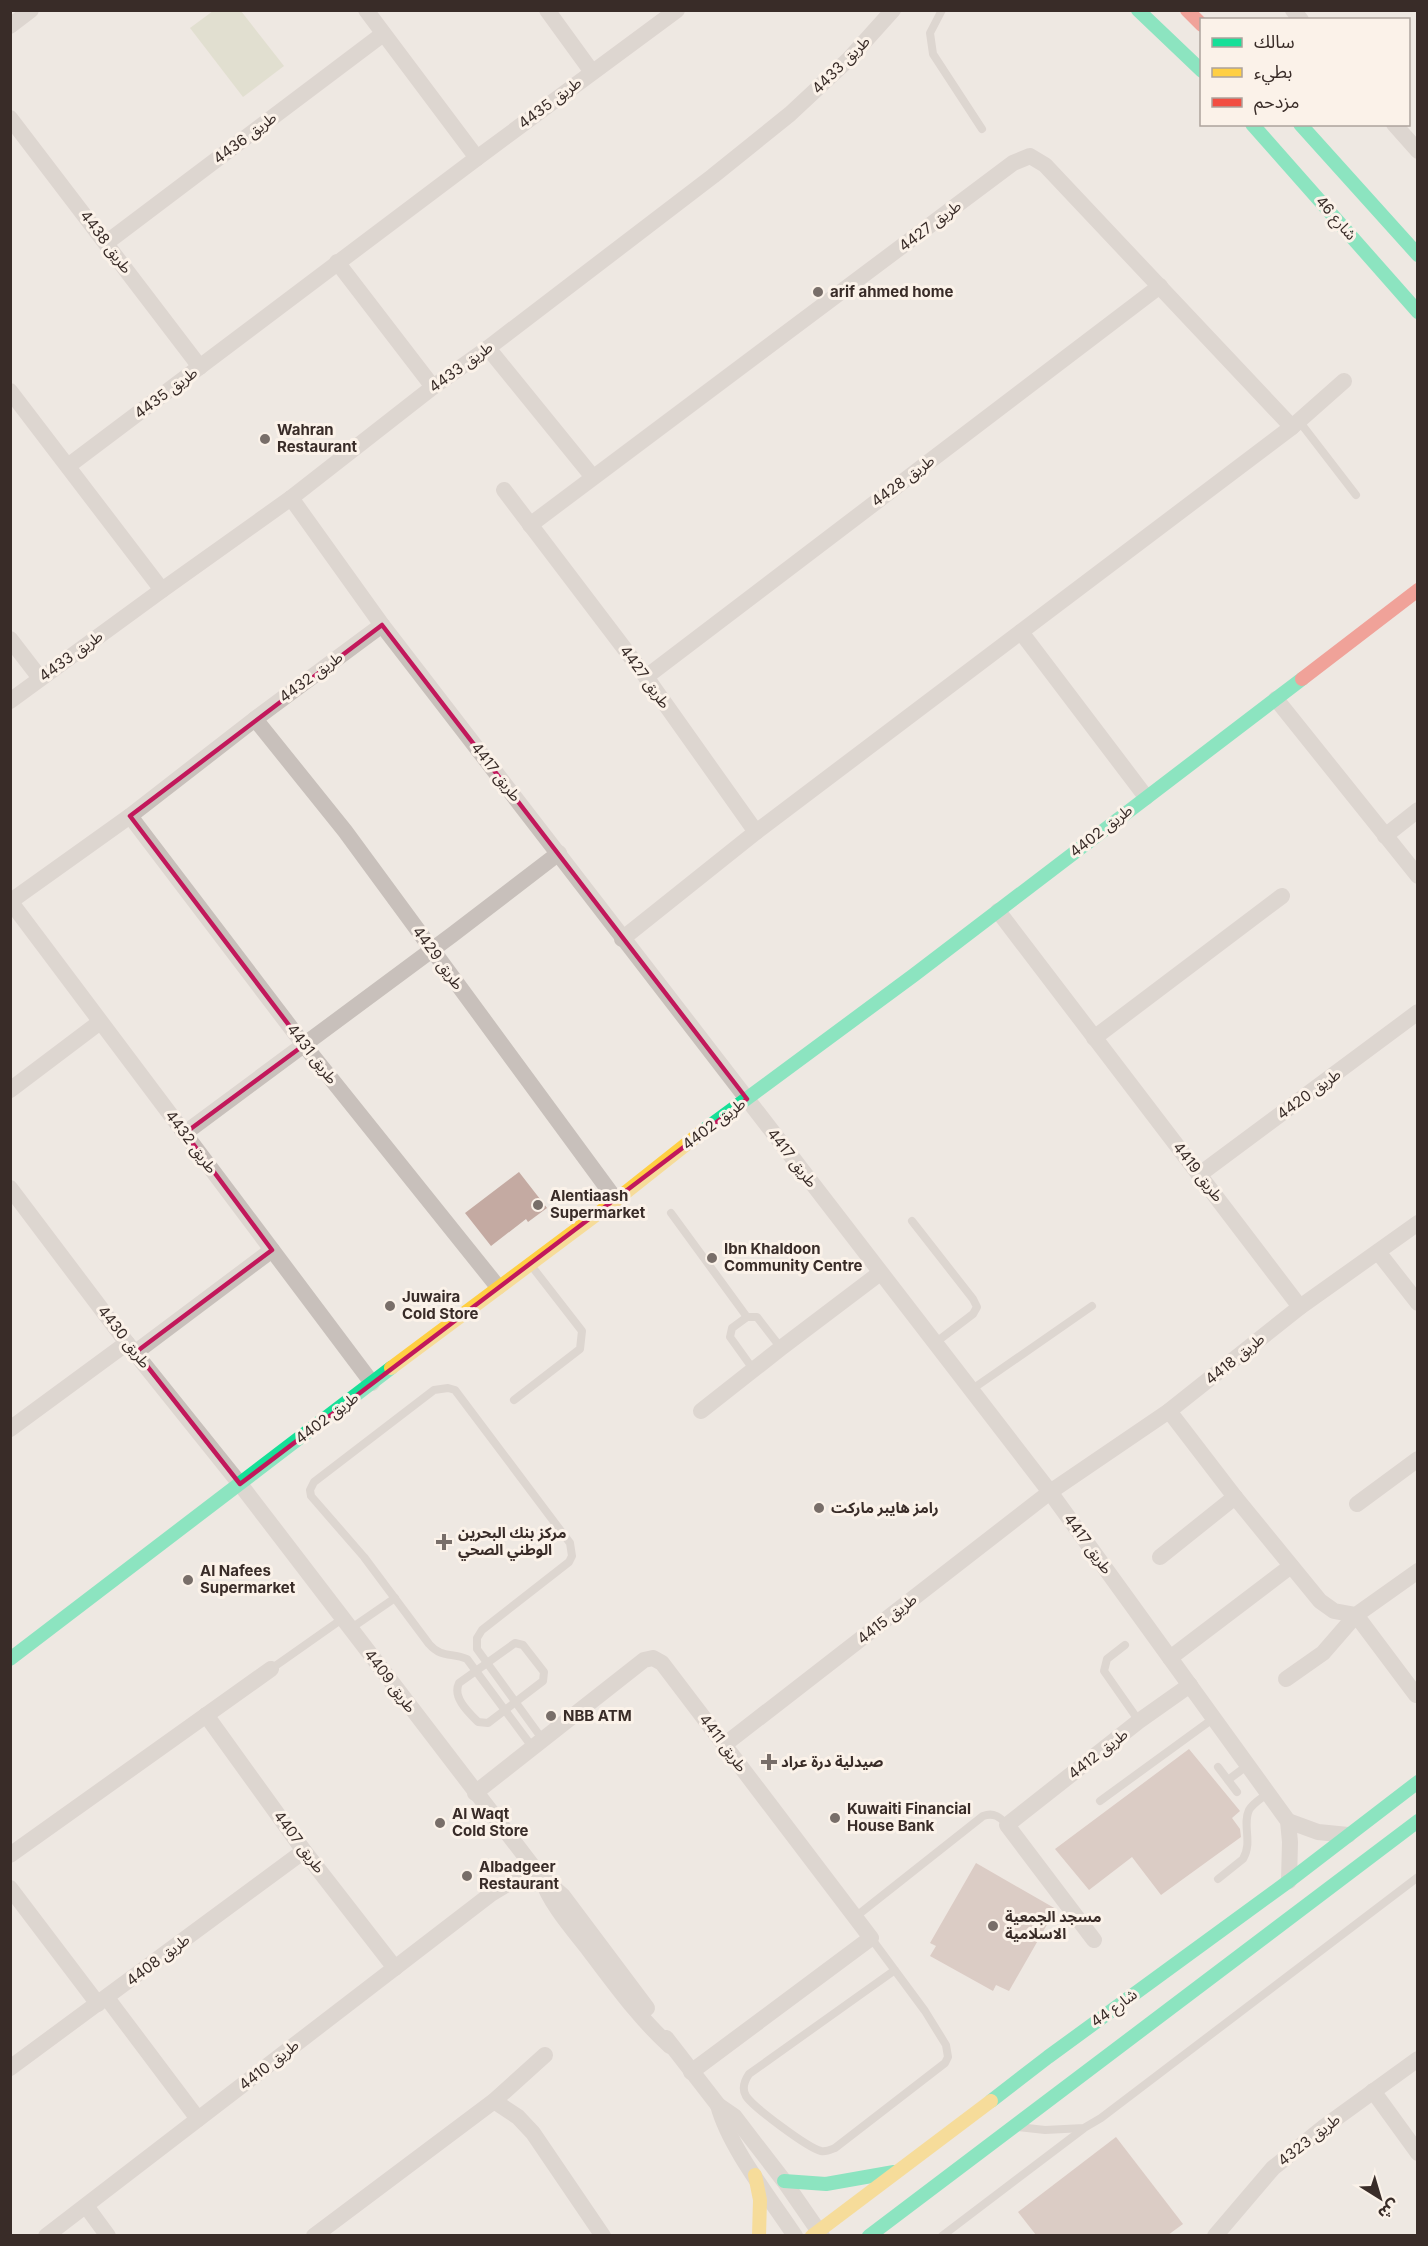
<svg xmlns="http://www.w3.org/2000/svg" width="1428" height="2246" font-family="Inter,'Noto Sans Arabic',sans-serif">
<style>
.green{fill:#d1d5ba}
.building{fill:#c4aaa2}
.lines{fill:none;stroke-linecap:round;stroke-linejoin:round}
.lane{stroke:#c8c0bb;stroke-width:8}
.street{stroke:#c8c0bb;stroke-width:16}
.fast{stroke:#16e098;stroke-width:14}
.slow{stroke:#ffcf43;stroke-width:14}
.jam{stroke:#f24e42;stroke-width:14}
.marked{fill:none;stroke:#c2185b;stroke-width:4.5;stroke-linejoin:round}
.poi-dot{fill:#786e69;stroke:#fbf2e9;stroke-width:2}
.labels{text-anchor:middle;stroke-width:6;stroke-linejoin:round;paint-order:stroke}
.street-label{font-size:15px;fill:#392c28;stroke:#fbf2e9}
.poi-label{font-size:15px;font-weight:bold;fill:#392c28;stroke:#fbf2e9;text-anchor:start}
</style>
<rect width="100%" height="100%" fill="#eee8e2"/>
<polygon class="green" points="213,11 241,11 284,66 243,97 190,28"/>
<g class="building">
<polygon points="519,1172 547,1208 528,1222 526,1219 491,1246 465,1213"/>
<polygon points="1189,1749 1240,1811 1232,1818 1240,1829 1241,1837 1161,1895 1132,1857 1089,1890 1055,1849"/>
<polygon points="976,1863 1056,1909 1009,1991 996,1985 993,1991 930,1956 936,1946 930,1943"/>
<polygon points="1116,2137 1183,2224 1168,2235 1036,2235 1018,2212"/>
</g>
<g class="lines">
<g class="lane">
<polyline points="942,10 930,33 933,54 982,129"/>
<polyline points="1299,421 1356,495"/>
<polyline points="671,1213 747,1317"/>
<polyline points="912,1221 973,1299 977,1307 973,1314 935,1343"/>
<polyline points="753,1369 730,1337 732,1328 747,1317 757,1317 781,1348"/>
<polyline points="971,1390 1092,1306"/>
<polyline points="514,1400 580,1349 582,1331 530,1264"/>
<polyline points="350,1629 395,1598"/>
<path d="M515 1643 523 1645 544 1672 543 1681 488 1723 478 1722C468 1712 452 1697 459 1683Z"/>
<polyline points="1125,1645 1107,1659 1104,1671 1139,1721"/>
<polyline points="271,1669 342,1619"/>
<path d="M533 1748 467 1659C452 1652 442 1659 429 1644L364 1557 311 1496 310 1490 314 1482 434 1390 448 1388 455 1390 570 1543 572 1556 569 1562 482 1630 477 1638V1649L543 1740"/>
<polyline points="1218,1767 1237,1792"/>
<polyline points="1228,1780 1248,1765"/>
<polyline points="1100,1801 1214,1718"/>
<path d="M1218 1879 1243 1859C1253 1842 1242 1825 1249 1810 1253 1803 1262 1798 1268 1793"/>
<path d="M854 1918 983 1816C994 1812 1000 1817 1007 1825"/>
<path d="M871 1938 925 2011 946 2045 948 2057 945 2063 835 2148C830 2150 826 2152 821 2151 808 2148 753 2107 746 2096 741 2088 745 2080 749 2074L895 1970"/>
<polyline points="1018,2127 1045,2130 1084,2128 1101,2118 1418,1877"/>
<polyline points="942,2236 1083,2129"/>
</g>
<g class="street">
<polyline points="366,10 477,158"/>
<polyline points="547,10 592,72"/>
<polyline points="1293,10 1301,20"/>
<polyline points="10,26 31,10"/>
<polyline points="10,118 200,367"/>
<polyline points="1394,124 1418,151"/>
<polyline points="106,243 383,34"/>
<polyline points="337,262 433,387"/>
<polyline points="488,348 592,476"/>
<polyline points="10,391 162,590"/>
<polyline points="68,466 477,158 677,10"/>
<polyline points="504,490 646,677 756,832"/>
<polyline points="291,498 382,625 1050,1492 1288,1821 1290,1842 1289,1881"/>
<polyline points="530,525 1013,163 1030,156 1045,165 1292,427"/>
<polyline points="1021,632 1146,797"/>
<polyline points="10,639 40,678"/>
<polyline points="646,677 1160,286"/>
<polyline points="1276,699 1418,876"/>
<polyline points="10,701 162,590 291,498 433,387 488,348 713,176 790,114 849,59 893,10"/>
<polyline points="255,719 345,831 616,1200"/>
<polyline points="130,816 304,1045 498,1287"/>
<polyline points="1385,836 1418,810"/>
<polyline points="10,901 372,1383"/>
<polyline points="11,901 130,816 255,719 382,625"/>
<polyline points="998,911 1300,1307"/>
<polyline points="622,939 756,832 1292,427 1344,381"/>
<polyline points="1094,1038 1282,896"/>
<polyline points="10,1090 100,1022"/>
<polyline points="185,1133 452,935 559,853"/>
<polyline points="1200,1174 1418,1012"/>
<path d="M10 1188 127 1343 240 1484 541 1877C551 1905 571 1927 589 1950 615 1984 639 2018 670 2046"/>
<polyline points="1378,1252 1418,1303"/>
<polyline points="136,1352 272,1250"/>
<polyline points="701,1411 781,1348 880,1273"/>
<polyline points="1169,1411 1235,1497 1320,1601 1334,1611 1356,1615 1418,1571"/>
<polyline points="10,1429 127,1343"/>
<polyline points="1357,1504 1418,1459"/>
<polyline points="1160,1557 1235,1497"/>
<polyline points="1170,1658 1291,1566"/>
<polyline points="1286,1679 1323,1653 1356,1615 1416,1695"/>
<polyline points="206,1715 304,1851 395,1968"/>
<polyline points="724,1745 1050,1492 1169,1411 1300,1307 1418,1223"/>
<polyline points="475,1793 644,1660 653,1658 662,1663 871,1938 691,2072"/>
<polyline points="1288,1821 1318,1832 1348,1835"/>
<polyline points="10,1855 271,1669"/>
<polyline points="544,1879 563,1896 647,2008"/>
<polyline points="10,1888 98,2004"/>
<polyline points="1094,1940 1007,1825 1139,1721 1190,1685"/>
<polyline points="107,1998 198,2119"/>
<polyline points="666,2038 718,2105 734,2116 784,2181 822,2236"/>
<polyline points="10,2068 304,1851"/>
<polyline points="1373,2091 1418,2153"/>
<polyline points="494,2101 518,2117 533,2133 603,2236"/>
<path d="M718 2105C729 2147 770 2198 795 2236"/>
<polyline points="86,2206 108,2236"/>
<polyline points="46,2236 491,1894 534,1868"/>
<polyline points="314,2236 494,2101 545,2055"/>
<polyline points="1215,2236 1273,2168 1324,2127 1418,2059"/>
</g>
<g class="fast">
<polyline points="1138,10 1202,71"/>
<polyline points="1252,124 1418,312"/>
<polyline points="1300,124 1418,255"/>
<polyline points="703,1131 914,975 1302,679"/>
<polyline points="10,1659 391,1368"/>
<polyline points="991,2101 1048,2057 1289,1881 1418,1782"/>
<polyline points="784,2181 826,2184 894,2172"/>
<polyline points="869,2236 1418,1821"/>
</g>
<g class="slow">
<polyline points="391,1368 616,1200 703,1131"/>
<polyline points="755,2175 760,2200 759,2236"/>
<polyline points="812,2236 991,2101"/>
</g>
<g class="jam">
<polyline points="1187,10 1202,25"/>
<polyline points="1302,679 1418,590"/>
</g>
</g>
<path d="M0 0H1428V2246H0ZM382 625 747 1099 240 1484 136 1352 272 1250 185 1133 304 1045 130 816Z" fill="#eee8e2" fill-opacity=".55" fill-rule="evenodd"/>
<path class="marked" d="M382 625 747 1099 240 1484 136 1352 272 1250 185 1133 304 1045 130 816Z"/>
<g class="poi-dot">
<circle cx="818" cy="292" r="6"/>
<circle cx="265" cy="439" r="6"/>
<circle cx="538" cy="1205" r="6"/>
<circle cx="712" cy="1258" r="6"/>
<circle cx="390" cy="1306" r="6"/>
<circle cx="819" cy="1508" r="6"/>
<path d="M441 1533h6v6h6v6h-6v6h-6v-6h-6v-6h6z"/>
<circle cx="188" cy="1580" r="6"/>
<circle cx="551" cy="1716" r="6"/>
<path d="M766 1753h6v6h6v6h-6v6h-6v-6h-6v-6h6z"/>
<circle cx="835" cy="1818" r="6"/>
<circle cx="440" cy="1823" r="6"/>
<circle cx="467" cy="1876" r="6"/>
<circle cx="993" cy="1926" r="6"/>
</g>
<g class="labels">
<g class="street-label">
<text transform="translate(841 65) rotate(-45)" y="5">طريق 4433</text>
<text transform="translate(550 103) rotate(-37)" y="5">طريق 4435</text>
<text transform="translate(245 138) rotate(-37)" y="5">طريق 4436</text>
<text transform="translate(1336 218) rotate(49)" y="5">شارع 46</text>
<text transform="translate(930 226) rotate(-37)" y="5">طريق 4427</text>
<text transform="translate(106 242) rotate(53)" y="5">طريق 4438</text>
<text transform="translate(461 367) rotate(-36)" y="5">طريق 4433</text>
<text transform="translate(166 393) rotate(-37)" y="5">طريق 4435</text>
<text transform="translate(903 481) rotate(-37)" y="5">طريق 4428</text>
<text transform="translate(71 656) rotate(-36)" y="5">طريق 4433</text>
<text transform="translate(311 677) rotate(-36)" y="5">طريق 4432</text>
<text transform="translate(645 677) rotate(54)" y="5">طريق 4427</text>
<text transform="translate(496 772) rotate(52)" y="5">طريق 4417</text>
<text transform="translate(1101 831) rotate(-38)" y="5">طريق 4402</text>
<text transform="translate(438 958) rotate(54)" y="5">طريق 4429</text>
<text transform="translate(312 1054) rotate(52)" y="5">طريق 4431</text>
<text transform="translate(1309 1094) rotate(-36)" y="5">طريق 4420</text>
<text transform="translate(714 1124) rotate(-37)" y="5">طريق 4402</text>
<text transform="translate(191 1142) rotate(53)" y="5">طريق 4432</text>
<text transform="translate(792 1158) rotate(52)" y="5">طريق 4417</text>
<text transform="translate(1198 1172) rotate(52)" y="5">طريق 4419</text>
<text transform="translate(124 1337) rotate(52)" y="5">طريق 4430</text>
<text transform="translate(1235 1359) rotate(-39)" y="5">طريق 4418</text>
<text transform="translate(327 1418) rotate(-37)" y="5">طريق 4402</text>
<text transform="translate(1088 1544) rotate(54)" y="5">طريق 4417</text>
<text transform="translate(887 1619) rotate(-38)" y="5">طريق 4415</text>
<text transform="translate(390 1681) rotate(53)" y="5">طريق 4409</text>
<text transform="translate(723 1743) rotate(53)" y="5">طريق 4411</text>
<text transform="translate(1098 1754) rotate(-38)" y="5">طريق 4412</text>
<text transform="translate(299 1842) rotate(53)" y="5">طريق 4407</text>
<text transform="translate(158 1960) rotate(-37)" y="5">طريق 4408</text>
<text transform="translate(1114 2008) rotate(-36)" y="5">شارع 44</text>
<text transform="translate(269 2065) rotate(-38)" y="5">طريق 4410</text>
<text transform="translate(1309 2140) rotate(-38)" y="5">طريق 4323</text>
</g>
<g class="poi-label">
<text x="830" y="297">arif ahmed home</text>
<text x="277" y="435">Wahran<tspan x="277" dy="17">Restaurant</tspan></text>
<text x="550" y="1201">Alentiaash<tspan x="550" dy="17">Supermarket</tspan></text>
<text x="724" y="1254">Ibn Khaldoon<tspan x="724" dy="17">Community Centre</tspan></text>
<text x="402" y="1302">Juwaira<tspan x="402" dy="17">Cold Store</tspan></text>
<text x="831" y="1513">رامز هايبر ماركت</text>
<text x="458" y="1538">مركز بنك البحرين<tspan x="458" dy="17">الوطني الصحي</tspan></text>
<text x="200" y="1576">Al Nafees<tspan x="200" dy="17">Supermarket</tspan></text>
<text x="563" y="1721">NBB ATM</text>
<text x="781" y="1767">صيدلية درة عراد</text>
<text x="847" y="1814">Kuwaiti Financial<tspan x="847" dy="17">House Bank</tspan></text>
<text x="452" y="1819">Al Waqt<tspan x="452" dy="17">Cold Store</tspan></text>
<text x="479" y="1872">Albadgeer<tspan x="479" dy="17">Restaurant</tspan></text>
<text x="1005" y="1922">مسجد الجمعية<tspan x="1005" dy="17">الاسلامية</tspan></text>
</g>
</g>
<rect width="1428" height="2246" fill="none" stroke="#392c28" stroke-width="24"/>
<rect x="1200" y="18" width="210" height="108" fill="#fbf2e9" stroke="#ada39c" stroke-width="1.5"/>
<rect x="1212" y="38" width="30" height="9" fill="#16e098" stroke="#ada39c" stroke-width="1.5"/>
<text x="1254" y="48" font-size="18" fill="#392c28">سالك</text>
<rect x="1212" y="68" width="30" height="9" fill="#ffcf43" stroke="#ada39c" stroke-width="1.5"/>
<text x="1254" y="78" font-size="18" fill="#392c28">بطيء</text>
<rect x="1212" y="98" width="30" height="9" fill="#f24e42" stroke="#ada39c" stroke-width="1.5"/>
<text x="1254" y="108" font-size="18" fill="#392c28">مزدحم</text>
<g transform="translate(1380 2198) rotate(143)" stroke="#fbf2e9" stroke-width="4.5" paint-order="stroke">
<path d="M0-4.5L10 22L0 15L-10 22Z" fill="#392c28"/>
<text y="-9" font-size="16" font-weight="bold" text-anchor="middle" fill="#392c28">ش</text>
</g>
</svg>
